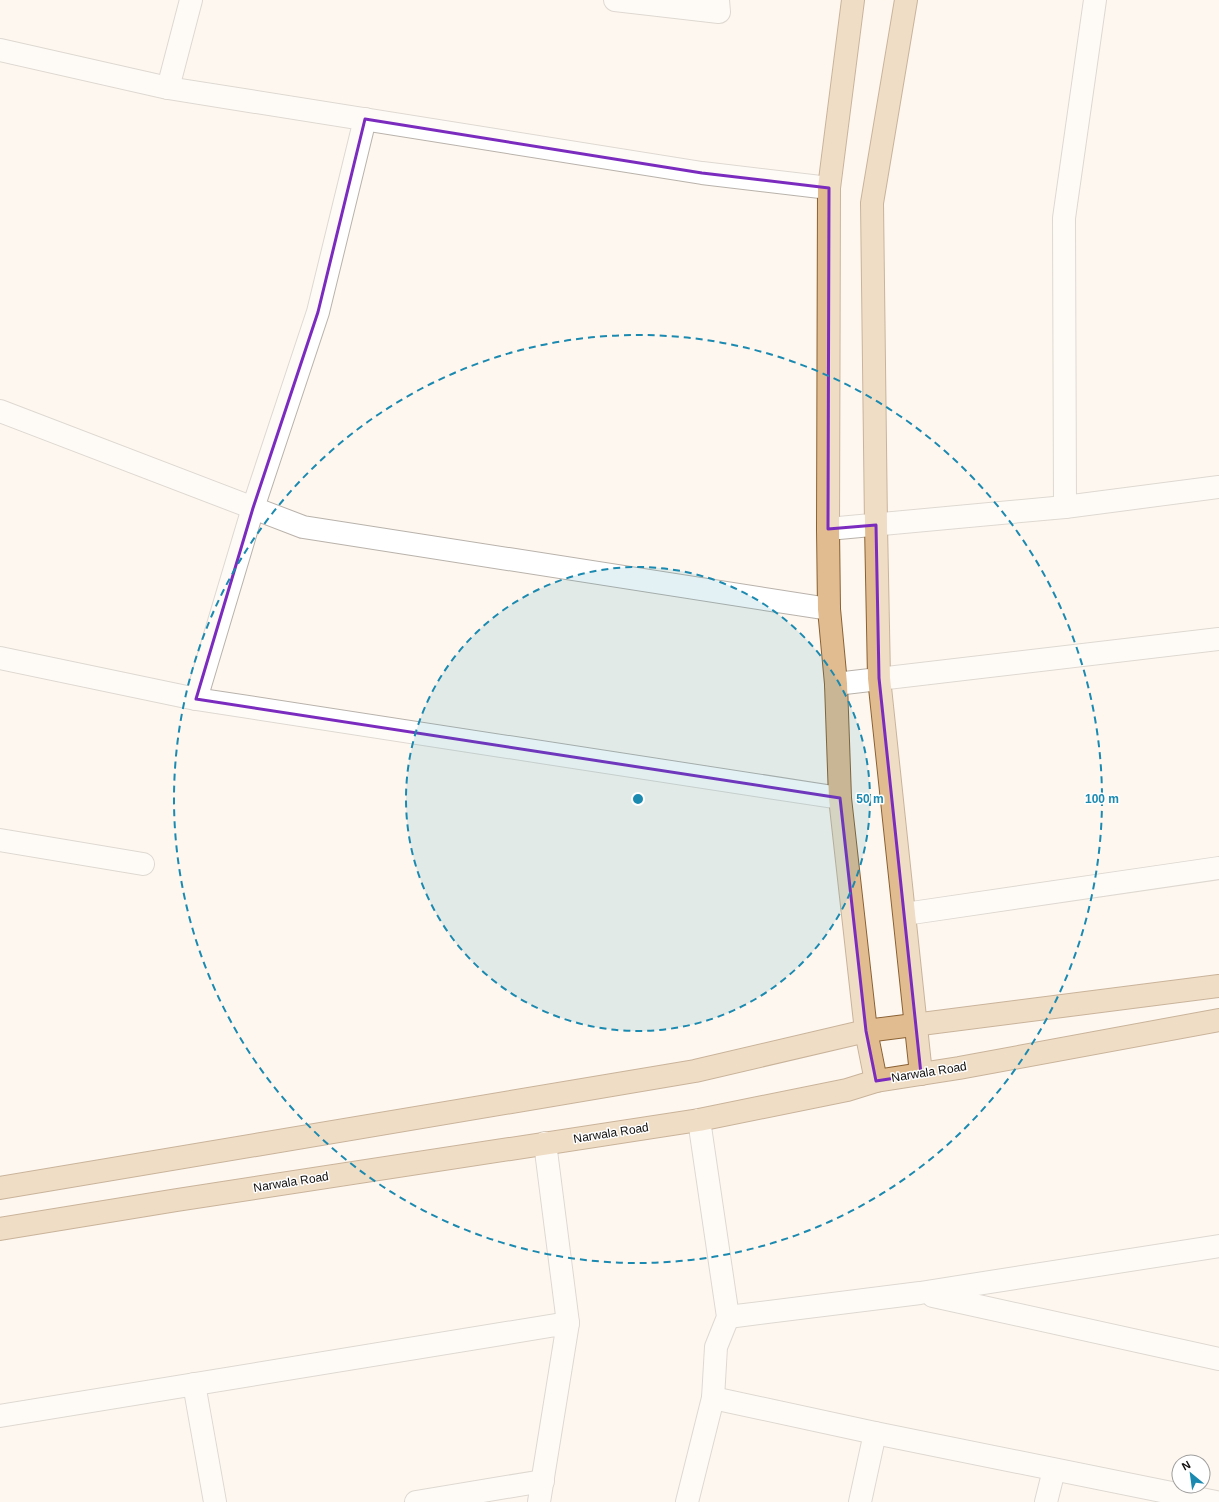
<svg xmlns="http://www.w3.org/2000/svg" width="1219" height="1502" font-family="Arial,sans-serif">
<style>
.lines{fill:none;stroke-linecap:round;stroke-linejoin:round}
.minor-casing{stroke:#b8b2ab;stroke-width:24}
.major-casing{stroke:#8a6132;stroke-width:24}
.minor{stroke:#fff;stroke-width:22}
.major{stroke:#e1bc91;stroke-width:22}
.marked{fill:none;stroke:#7b2cbf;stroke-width:3;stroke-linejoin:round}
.ring{fill:none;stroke:#1b8ab0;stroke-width:2;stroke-dasharray:7 5}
.labels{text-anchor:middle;stroke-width:3;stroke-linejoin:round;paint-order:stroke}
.street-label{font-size:12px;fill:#0e0c0a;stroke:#fff}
.centre{fill:#1b8ab0;stroke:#fff;stroke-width:2}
.ring-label{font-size:12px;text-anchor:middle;font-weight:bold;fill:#1b8ab0;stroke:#fff;stroke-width:3;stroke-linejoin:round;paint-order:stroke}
</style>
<rect width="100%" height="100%" fill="#fef7f0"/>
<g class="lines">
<g class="minor-casing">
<g id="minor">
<polyline points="615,0 719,12 718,0"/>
<polyline points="0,50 168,88 702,173 829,188"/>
<polyline points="168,88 191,0"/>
<polyline points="0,411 303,527 829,609"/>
<polyline points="1065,507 1064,218 1095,0"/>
<polyline points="828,529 1065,507 1219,487"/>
<polyline points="0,658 196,699 840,798"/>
<polyline points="836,684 1219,639"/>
<polyline points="196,699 253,508 318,312 365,119"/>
<polyline points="0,840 143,864"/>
<polyline points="905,914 1219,868"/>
<polyline points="545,1143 568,1323"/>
<polyline points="933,1296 1219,1359"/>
<polyline points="728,1317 920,1293 1219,1246"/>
<polyline points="194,1384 215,1502"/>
<polyline points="713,1398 875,1433 1216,1502"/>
<polyline points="0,1416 568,1323 539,1502"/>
<polyline points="416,1502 543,1481"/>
<polyline points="687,1502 713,1398 716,1347 728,1317 699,1120"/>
<polyline points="860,1502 875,1433"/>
<polyline points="1046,1502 1054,1470"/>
</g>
</g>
<g class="major-casing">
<g id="major">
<polyline points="853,0 829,188 828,529 829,609 836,684 840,798 866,1031 876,1081"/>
<polyline points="906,0 872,203 876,525 879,678 921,1074"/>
<polyline points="0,1188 695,1071 866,1031 1219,986"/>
<polyline points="0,1229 177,1200 699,1120 847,1090 876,1081 959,1068 1219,1020"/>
</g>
</g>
<use href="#minor" class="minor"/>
<use href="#major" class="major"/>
</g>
<path d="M0 0H1219V1502H0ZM365 119 702 173 829 188 828 529 876 525 879 678 921 1074 876 1081 866 1031 840 798 196 699 253 508 318 312Z" fill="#fef7f0" fill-opacity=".55" fill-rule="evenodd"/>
<path class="marked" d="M365 119 702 173 829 188 828 529 876 525 879 678 921 1074 876 1081 866 1031 840 798 196 699 253 508 318 312Z"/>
<circle cx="638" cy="799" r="232" fill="#1b8ab0" fill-opacity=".12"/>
<g class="ring">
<circle cx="638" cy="799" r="232"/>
<circle cx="638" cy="799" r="464"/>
</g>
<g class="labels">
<g class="street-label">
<text transform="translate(929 1072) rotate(-9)" y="4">Narwala Road</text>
<text transform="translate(611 1133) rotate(-9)" y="4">Narwala Road</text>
<text transform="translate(291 1182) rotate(-9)" y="4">Narwala Road</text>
</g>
</g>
<circle cx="638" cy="799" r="6" class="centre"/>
<g class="ring-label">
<text x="870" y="803">50 m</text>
<text x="1102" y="803">100 m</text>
</g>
<g transform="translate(1191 1474) rotate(331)"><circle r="19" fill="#ffffff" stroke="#9f9e9d"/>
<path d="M0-3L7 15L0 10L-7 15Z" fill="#1b8ab0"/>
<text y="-6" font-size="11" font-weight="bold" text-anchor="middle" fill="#0e0c0a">N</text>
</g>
</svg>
